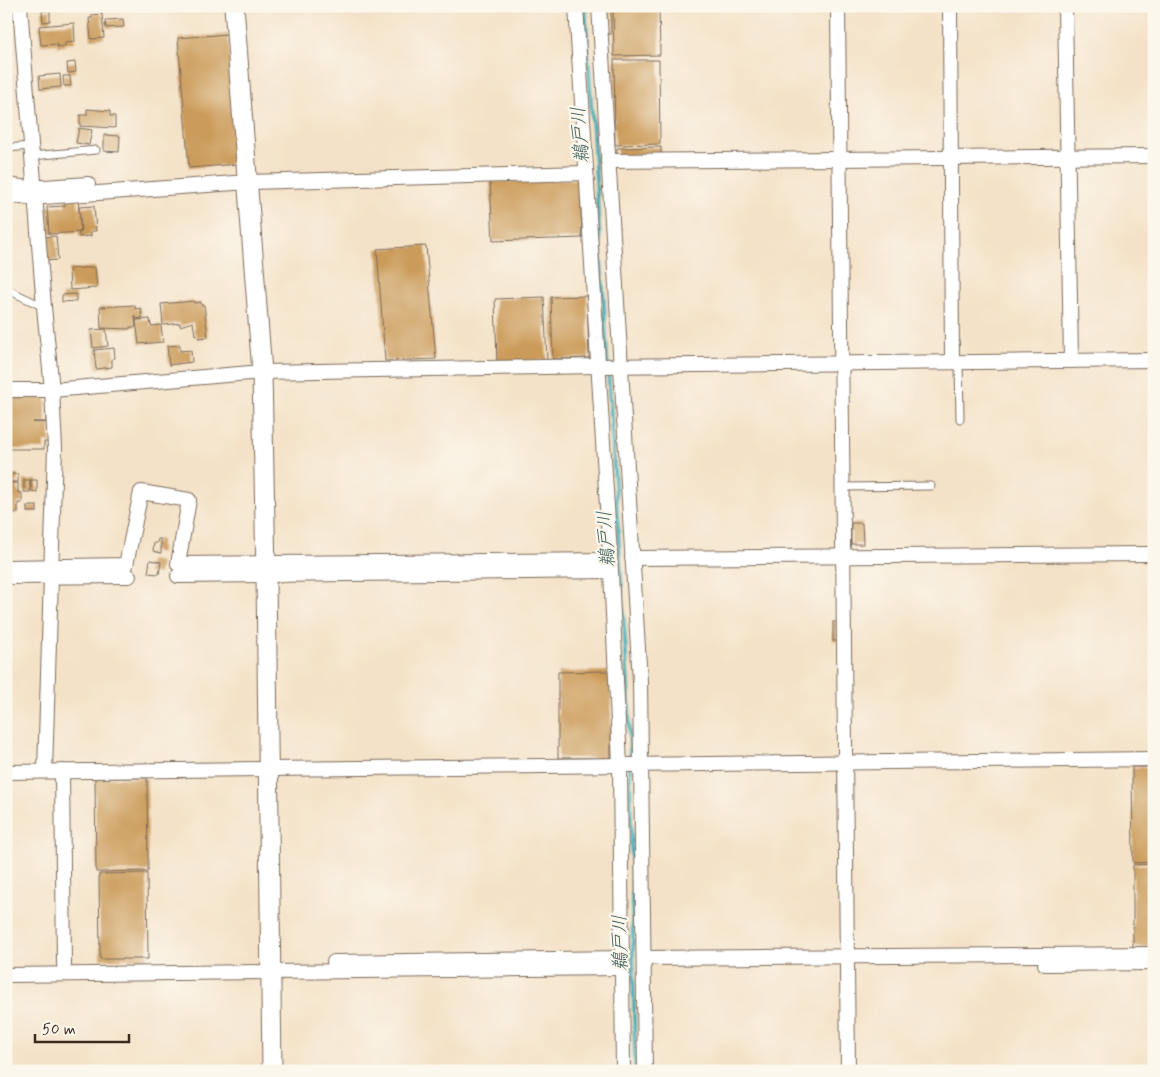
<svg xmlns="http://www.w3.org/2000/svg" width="1160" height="1077" font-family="Mynerve,'Klee One',sans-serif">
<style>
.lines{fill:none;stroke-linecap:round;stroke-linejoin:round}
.stream{stroke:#3aabb5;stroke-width:4}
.building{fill:#cb9b5a}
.lane-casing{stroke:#7c6a5a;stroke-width:9}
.street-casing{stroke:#7c6a5a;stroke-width:16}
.secondary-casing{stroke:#7c6a5a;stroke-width:21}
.lane{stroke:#fff;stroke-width:7}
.street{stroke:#fff;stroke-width:14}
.secondary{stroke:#fff;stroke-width:19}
.labels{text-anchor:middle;stroke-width:4.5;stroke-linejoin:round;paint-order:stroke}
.water-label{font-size:19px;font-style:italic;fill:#3b5e5a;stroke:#fbf7ec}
</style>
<rect width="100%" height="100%" fill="#fbf7ec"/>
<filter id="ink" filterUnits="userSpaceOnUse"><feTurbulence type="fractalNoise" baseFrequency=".02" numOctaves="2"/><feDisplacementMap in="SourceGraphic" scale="10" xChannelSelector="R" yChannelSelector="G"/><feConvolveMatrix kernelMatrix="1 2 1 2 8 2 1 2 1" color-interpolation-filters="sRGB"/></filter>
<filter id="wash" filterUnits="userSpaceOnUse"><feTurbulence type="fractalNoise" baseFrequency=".0096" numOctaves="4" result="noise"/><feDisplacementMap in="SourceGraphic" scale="20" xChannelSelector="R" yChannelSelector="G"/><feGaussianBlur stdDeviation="1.12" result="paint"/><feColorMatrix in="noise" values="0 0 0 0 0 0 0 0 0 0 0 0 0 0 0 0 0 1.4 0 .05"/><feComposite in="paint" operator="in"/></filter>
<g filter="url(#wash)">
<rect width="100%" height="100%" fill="#f4e2c8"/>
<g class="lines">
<polyline class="stream" points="585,6 629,703 635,1071"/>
</g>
<g id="blocks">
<g class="building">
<rect x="604" y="6" width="7" height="28"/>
<polygon points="613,6 659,6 660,55 614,56"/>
<polygon points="50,10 50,21 43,22 42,11"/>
<polygon points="102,14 104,38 91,39 89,18 92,18 92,15"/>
<polygon points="123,19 124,27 106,28 105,20"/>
<polygon points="74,23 75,42 65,43 65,46 57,47 57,44 41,45 39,26"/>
<polygon points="228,34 239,164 189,168 178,38"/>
<polygon points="614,60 659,60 660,144 615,145"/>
<polygon points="75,62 76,72 68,73 67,63"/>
<polygon points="60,74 61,87 40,89 39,76"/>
<polygon points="63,76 70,76 71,86 64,86"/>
<polygon points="87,109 110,111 110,116 115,116 115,128 80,126 80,115 87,115"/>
<polygon points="79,128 92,130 89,145 76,143"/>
<polygon points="104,135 120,136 119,152 104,151"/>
<polygon points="661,147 661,155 617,156 617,148"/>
<polygon points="580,179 582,238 493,241 490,182"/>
<polygon points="78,199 81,232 49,234 47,207 65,206 65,200"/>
<polygon points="94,206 96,231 91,231 91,236 79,237 79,232 81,232 79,207"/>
<polygon points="56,236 58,260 45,261 43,237"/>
<polygon points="426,246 436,359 385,361 377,249"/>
<polygon points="95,267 97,288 70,290 69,269"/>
<polygon points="76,294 76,301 62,302 62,295"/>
<polygon points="587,296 589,358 553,359 551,297"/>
<polygon points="544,297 547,360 497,362 495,299"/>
<polygon points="194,301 194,303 201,302 201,305 204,305 208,337 198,338 197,334 195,335 193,322 180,326 180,323 163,325 161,304"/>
<polygon points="135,305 135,309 141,308 142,318 136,319 135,316 136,327 130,327 130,329 101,328 100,307"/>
<polygon points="150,319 151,326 161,325 163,342 139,344 136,320"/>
<polygon points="106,329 108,346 93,348 91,330"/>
<polygon points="180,345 180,351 191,350 192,362 169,365 167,346"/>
<polygon points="114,348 115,358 112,359 112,367 96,369 94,350"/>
<polygon points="46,397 46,422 33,422 50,423 50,442 44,442 44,449 6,449 6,398"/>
<rect x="6" y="474" width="12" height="8"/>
<rect x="24" y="480" width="6" height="12"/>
<polygon points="31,480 37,480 37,492 31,491"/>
<polygon points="6,483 18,483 18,493 22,493 22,503 18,503 18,513 6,513"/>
<rect x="27" y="506" width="10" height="6"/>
<polygon points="851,523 862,523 863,544 851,544"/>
<polygon points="158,539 161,539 161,553 153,551 154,543 157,543"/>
<polygon points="150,560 161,562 159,574 148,573"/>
<rect x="833" y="622" width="4" height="19"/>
<polygon points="611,671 611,758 558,758 558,672"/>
<polygon points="1132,767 1154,767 1154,862 1133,863"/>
<polygon points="95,778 147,778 148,871 96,872"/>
<polygon points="1154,864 1154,947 1133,947 1133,865"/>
<polygon points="147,873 148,959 100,959 99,874"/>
</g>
</g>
</g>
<g filter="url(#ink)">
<use href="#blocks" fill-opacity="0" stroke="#7c6a5a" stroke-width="1"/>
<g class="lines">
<g class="lane-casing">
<g id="lane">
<polyline points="6,148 31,146"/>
<polyline points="32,156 96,150"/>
<polyline points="6,289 44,307"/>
<polyline points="959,362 960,419"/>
<polyline points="842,487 931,486"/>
</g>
</g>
<g class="street-casing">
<g id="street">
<polyline points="20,6 44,307 52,390 55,448 45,771"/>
<polyline points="576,6 611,571 620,765 623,1071"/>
<polyline points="599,6 640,681 645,1071"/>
<polyline points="838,6 848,1071"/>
<polyline points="950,6 952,362"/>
<polyline points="1065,6 1071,361"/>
<polyline points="608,161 1154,156"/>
<polyline points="6,185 30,188 88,184"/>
<polyline points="6,195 30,198 248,182 586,173"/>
<polyline points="6,390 52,390 262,372 598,366 1154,360"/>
<polyline points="632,558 1154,554"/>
<polyline points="6,567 126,565 141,492 189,500 178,564 610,560"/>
<polyline points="178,576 611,571"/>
<polyline points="6,577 129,576"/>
<polyline points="62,771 64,965"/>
<polyline points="6,772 1154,759"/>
<polyline points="644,958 1154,954"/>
<polyline points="334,962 622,958"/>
<polyline points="1045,964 1154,963"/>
<polyline points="6,975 622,968"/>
</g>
</g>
<g class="secondary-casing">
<polyline id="secondary" points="234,6 262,372 266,575 272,1071"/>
</g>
<use href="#lane" class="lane"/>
<use href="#street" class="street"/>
<use href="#secondary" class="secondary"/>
</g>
</g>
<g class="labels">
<g class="water-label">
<text transform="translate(579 135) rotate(-94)" y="7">鵜戸川</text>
<text transform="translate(605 539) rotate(-94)" y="7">鵜戸川</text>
<text transform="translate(619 943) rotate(-91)" y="7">鵜戸川</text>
</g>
</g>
<rect width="1160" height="1077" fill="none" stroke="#fbf7ec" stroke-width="25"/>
<path d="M35 1034v8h94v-8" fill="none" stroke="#3b2a1e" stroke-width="2.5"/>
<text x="42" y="1034" font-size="15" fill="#3b2a1e" stroke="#fbf7ec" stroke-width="4" paint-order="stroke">50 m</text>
</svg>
